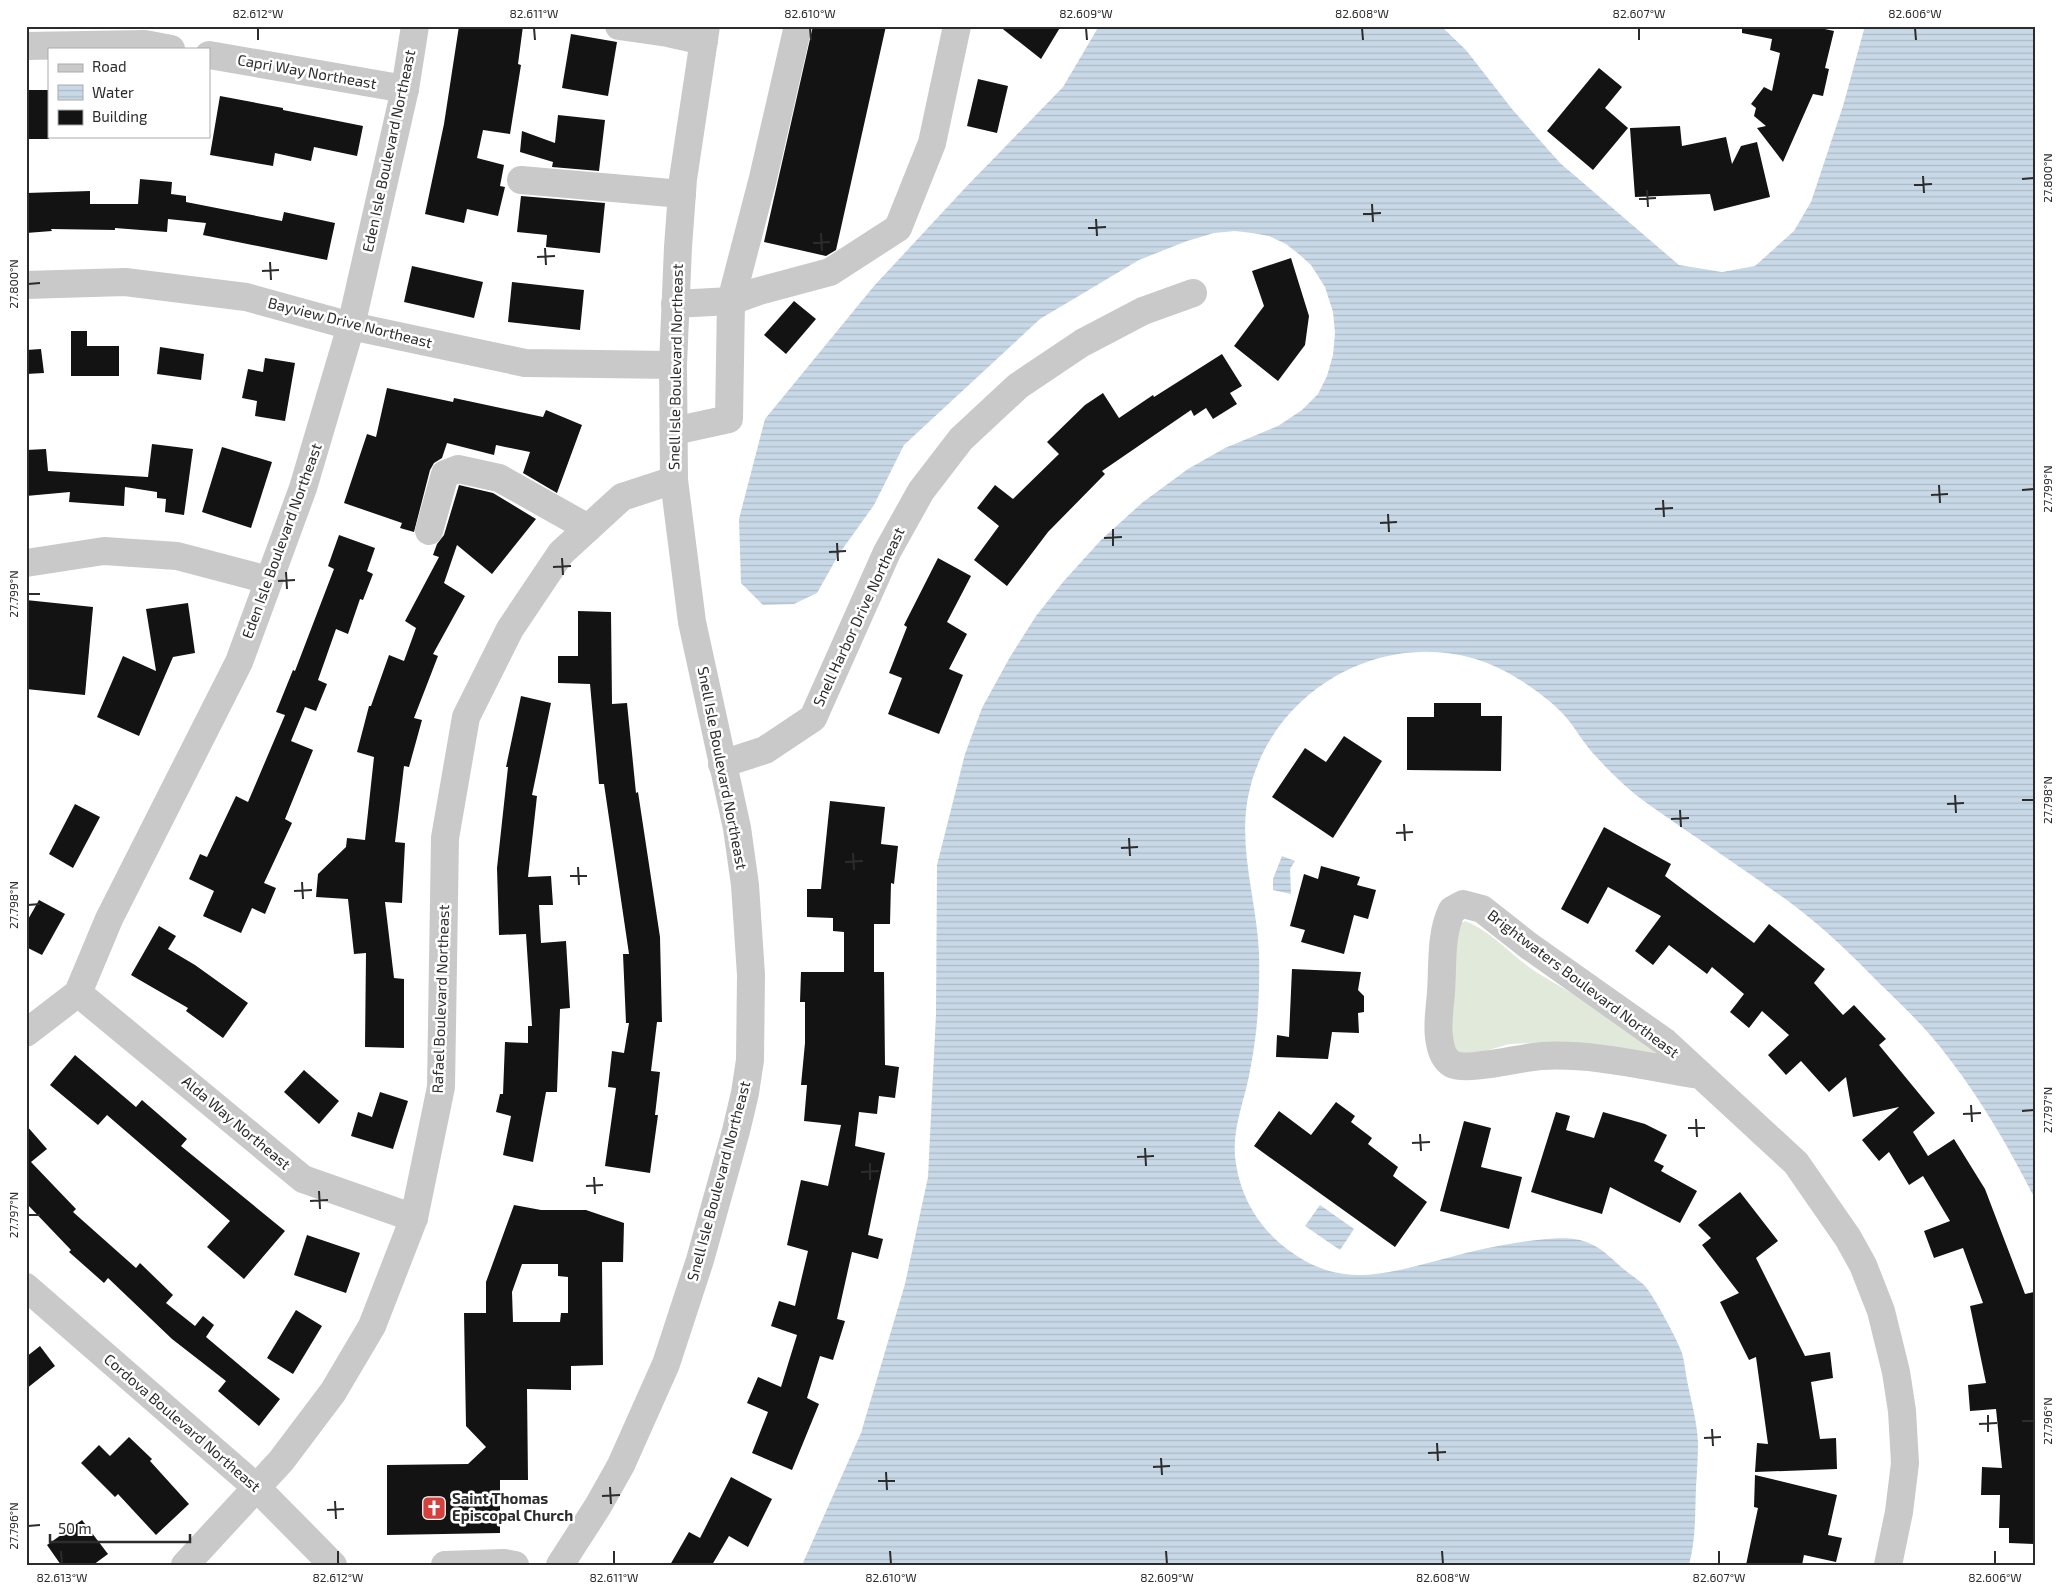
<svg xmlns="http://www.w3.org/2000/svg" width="2062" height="1591" font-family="'Exo 2',sans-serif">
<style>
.grass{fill:#e1e9db}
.water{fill:url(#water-rules)}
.building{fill:#131313;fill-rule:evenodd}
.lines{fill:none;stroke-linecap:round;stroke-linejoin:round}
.minor{stroke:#c9c9c9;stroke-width:28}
.ticks{fill:none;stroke:#2c2c2c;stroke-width:2}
.labels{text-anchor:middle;stroke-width:5;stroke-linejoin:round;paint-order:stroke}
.street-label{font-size:15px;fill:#2c2c2c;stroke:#fff}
.poi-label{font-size:15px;font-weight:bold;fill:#2c2c2c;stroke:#fff;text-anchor:start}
.neatline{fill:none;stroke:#2c2c2c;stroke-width:2}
.ticks-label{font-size:12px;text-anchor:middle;fill:#2c2c2c}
</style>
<defs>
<pattern id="water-rules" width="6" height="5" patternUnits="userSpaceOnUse" patternTransform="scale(1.25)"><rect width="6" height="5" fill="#c8d8e7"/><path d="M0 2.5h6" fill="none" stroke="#acbac6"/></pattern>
</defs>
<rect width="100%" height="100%" fill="#fff"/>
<path class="grass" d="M1465 921C1491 931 1510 954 1533 970 1572 995 1627 1021 1657 1054L1549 1042 1509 1044 1475 1054 1453 1052 1450 1039 1456 926Z"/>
<g class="water">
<path d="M1099 26H1441L1466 50 1512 109 1560 163 1679 265 1722 272 1755 266 1794 231 1811 202 1843 106 1865 26H2036V1201C2011 1151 1982 1101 1948 1057 1928 1030 1903 1006 1879 983 1853 956 1826 930 1796 907 1748 871 1697 839 1648 804 1627 789 1608 770 1591 751 1581 739 1574 726 1564 715 1552 702 1535 689 1520 680 1416 611 1272 675 1248 797 1238 849 1257 902 1259 953 1260 990 1258 1029 1251 1065 1246 1099 1230 1130 1236 1164 1241 1198 1260 1229 1287 1249 1342 1291 1387 1273 1447 1258 1480 1249 1513 1242 1546 1239 1560 1238 1578 1237 1591 1244 1603 1249 1615 1262 1626 1271 1632 1276 1639 1280 1644 1285 1653 1294 1678 1341 1682 1353 1684 1360 1685 1368 1686 1375 1690 1397 1697 1420 1698 1442 1698 1457 1697 1472 1696 1487 1695 1513 1696 1539 1689 1565H802L861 1433 905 1284 928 1177 936 1014 937 865 965 754 982 708 1010 657 1036 616 1063 582 1101 540 1143 502 1188 469 1225 448 1278 426 1302 410 1318 394 1327 376 1333 355 1335 333 1333 312 1325 287 1311 265 1300 255 1286 244 1269 236 1252 233 1235 231 1214 233 1187 241 1139 260 1040 319 904 445 874 505 839 554 817 593 794 604 763 605 741 583 739 519 765 419 874 286 966 187 1063 87Z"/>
<polygon points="1282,856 1295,861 1290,869 1291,894 1273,890 1273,879"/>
<polygon points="1320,1205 1354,1229 1340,1250 1305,1226"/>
</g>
<g class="building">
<polygon points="459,26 523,26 518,64 521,65 510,134 483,130 477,158 504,165 500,186 505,187 498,216 467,209 464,223 425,214 444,124"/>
<polygon points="813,26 886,26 836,250 826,256 764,242"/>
<polygon points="999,26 1061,26 1041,59"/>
<polygon points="1742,26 1811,26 1834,31 1825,68 1829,69 1823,96 1813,94 1783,162 1757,128 1766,126 1754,116 1756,108 1751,104 1764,87 1772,91 1780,53 1770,50 1772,39 1742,33"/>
<polygon points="571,34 617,42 608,96 562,88"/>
<polygon points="1599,68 1622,87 1605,108 1628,128 1593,170 1547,131"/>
<polygon points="978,79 1008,86 997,133 967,126"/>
<rect x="26" y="90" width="23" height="49"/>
<polygon points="220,96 283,108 283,110 363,126 357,156 314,147 311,161 275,153 273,166 210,155"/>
<polygon points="558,115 605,120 599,171 552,167 553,162 520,152 522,131 555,143"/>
<polygon points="1680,126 1682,146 1726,137 1732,164 1741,146 1757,142 1770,197 1714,211 1710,194 1635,197 1630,128"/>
<polygon points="140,179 172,182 171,194 186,196 186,202 282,221 284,212 335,223 327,260 203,235 206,223 168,219 167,232 115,228 115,230 51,229 52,231 26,233 26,193 90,191 90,204 138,204"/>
<polygon points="521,196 605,203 600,253 546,247 547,235 517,232"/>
<polygon points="1291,258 1309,316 1305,345 1278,381 1234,346 1264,306 1252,271"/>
<polygon points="412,266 483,282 474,318 404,302"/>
<polygon points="512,282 584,290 580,330 508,322"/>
<polygon points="794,301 816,319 786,354 764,335"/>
<polygon points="71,331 87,331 87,346 119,346 119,376 71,376"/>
<polygon points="160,347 204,354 201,380 157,374"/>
<polygon points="41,349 44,373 26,374 26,350"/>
<polygon points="1222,354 1242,386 1230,393 1237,404 1213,419 1206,408 1194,416 1191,410 1102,471 1105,474 1048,532 1007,586 974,560 999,526 977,508 995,485 1013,499 1059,454 1047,442 1085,405 1103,393 1119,418 1153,395 1154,397"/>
<polygon points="265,358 295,363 285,421 255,416 257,401 242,398 248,369 263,372"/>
<polygon points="387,388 453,402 454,398 543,417 546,410 582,425 557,493 523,473 530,452 496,445 494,455 447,443 442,458 434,463 430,470 414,532 400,528 402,523 344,503 367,434 376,437"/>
<polygon points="152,444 193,449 184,515 165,512 166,499 157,498 157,492 125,487 124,506 69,502 70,492 26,496 26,450 46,449 48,471 148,477"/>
<polygon points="222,447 272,462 251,528 202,512"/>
<polygon points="459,485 493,493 536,519 492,574 457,545 444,583 465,596 433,654 438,656 414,718 422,720 409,767 404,766 395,842 405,843 402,903 385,902 394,978 404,979 404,1048 365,1047 366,953 354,954 348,899 316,897 318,874 346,847 347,838 365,840 374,757 357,752 369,706 371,706 389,655 404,661 416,628 405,621 439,557 433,555 437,544 444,535"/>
<polygon points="339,535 375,548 367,571 373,574 363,600 360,599 348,634 336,629 318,680 327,684 316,711 305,707 291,741 313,750 285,819 292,823 264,883 276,888 265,914 252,908 241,933 203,916 214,891 189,879 200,854 207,857 236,796 248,802 285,715 276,712 293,670 295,671 334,569 328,566"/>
<polygon points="938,558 971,576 947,622 967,634 949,669 963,675 939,734 888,714 902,678 889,673 907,627 904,625"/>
<polygon points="26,600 93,607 85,695 26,689"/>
<polygon points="188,603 195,653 173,657 139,736 97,717 123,656 156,671 146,609"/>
<polygon points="578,611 611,612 612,704 627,703 636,793 638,792 660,937 662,1022 657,1022 651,1071 660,1072 655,1115 658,1115 650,1173 605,1166 616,1088 608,1087 612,1051 624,1053 629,1023 626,1023 623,954 629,954 604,784 599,784 590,684 558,683 558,656 578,656"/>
<polygon points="521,696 551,703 532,795 537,796 528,877 551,876 553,905 539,905 541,943 566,941 570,1008 560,1009 557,1092 546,1092 533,1162 503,1155 511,1116 496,1112 500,1094 503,1094 505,1042 528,1043 528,1026 532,1026 526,934 499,935 497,868 508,767 506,767"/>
<polygon points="1434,703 1481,703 1481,716 1502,716 1501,771 1407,770 1407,717 1434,717"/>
<polygon points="1344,736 1382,761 1333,838 1272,797 1305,748 1326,762"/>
<polygon points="830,801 885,807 881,844 898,846 894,884 891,883 890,924 874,924 874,972 884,972 885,1065 899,1067 895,1098 879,1096 877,1114 859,1112 855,1146 885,1153 868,1235 883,1239 878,1259 852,1252 837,1319 845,1321 833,1360 820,1356 807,1398 819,1404 792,1470 752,1453 768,1412 747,1403 758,1377 781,1387 797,1335 771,1326 779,1301 795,1306 808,1251 787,1245 801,1180 828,1186 841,1125 804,1121 807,1085 801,1085 805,1043 805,1002 800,1002 801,972 844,972 844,932 833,931 833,918 807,917 807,889 821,889"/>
<polygon points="75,804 100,817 73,868 49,854"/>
<polygon points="1604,827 1671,864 1665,876 1754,943 1769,924 1825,969 1814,983 1843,1015 1854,1005 1886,1039 1879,1045 1935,1113 1913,1132 1928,1156 1954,1139 1985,1189 2025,1294 2034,1292 2036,1301 2036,1544 2009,1543 2009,1528 1999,1528 2000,1495 1981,1495 1982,1467 2002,1468 1996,1409 1970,1411 1968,1385 1986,1383 1970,1306 1983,1303 1963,1248 1934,1258 1924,1231 1950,1221 1923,1176 1909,1185 1889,1152 1879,1161 1862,1140 1899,1107 1853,1117 1846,1077 1829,1092 1801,1061 1786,1075 1768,1055 1789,1035 1762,1011 1749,1028 1730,1012 1744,994 1712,967 1707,974 1669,945 1653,965 1635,951 1661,916 1608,887 1588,924 1561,909"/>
<polygon points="1321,866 1360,877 1357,885 1376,890 1368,919 1354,915 1344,954 1301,942 1305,930 1290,926 1304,874 1318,879"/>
<polygon points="39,900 65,914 42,955 26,947 26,923"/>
<polygon points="159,926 176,936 168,949 195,965 248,1003 223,1038 186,1011 188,1008 131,975"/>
<polygon points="1292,969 1361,972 1358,990 1364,996 1364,1012 1358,1013 1359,1033 1332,1032 1328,1059 1276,1057 1277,1035 1289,1037"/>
<polygon points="75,1055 136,1107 142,1100 187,1139 181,1146 285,1231 244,1279 207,1247 230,1221 107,1115 98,1125 50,1085"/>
<polygon points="304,1070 339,1101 319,1124 284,1092"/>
<polygon points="380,1092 408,1101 393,1149 351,1136 358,1112 372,1117"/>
<polygon points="1336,1102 1355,1116 1351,1122 1372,1138 1368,1144 1398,1167 1393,1176 1427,1202 1395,1247 1254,1146 1279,1111 1311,1135"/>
<polygon points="1556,1112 1570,1116 1566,1130 1594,1138 1603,1112 1645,1124 1667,1135 1654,1161 1664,1166 1661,1171 1697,1191 1680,1223 1610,1187 1602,1214 1531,1192"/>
<polygon points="1464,1121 1491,1128 1481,1167 1522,1177 1509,1229 1440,1211"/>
<polygon points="26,1125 47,1149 31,1162 76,1209 73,1212 136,1268 140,1263 173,1295 166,1303 195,1326 203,1316 214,1325 206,1337 280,1399 259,1426 218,1391 226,1381 172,1339 108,1278 104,1283 69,1252 71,1250 26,1203"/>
<polygon points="1740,1192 1778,1241 1756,1258 1805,1356 1830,1352 1833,1378 1811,1382 1820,1439 1836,1438 1837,1469 1755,1472 1757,1443 1768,1444 1756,1357 1749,1360 1720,1302 1739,1293 1702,1245 1711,1238 1698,1225"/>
<path d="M514 1205 541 1210H586L624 1223 623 1262H602L603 1365 571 1366V1390L527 1389 528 1480H500V1533L387 1535V1465L468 1464 486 1447 466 1426 464 1313H486V1282ZM522 1264H558V1276L568 1277V1313H561L560 1322H513L512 1292Z"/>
<polygon points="307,1235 360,1253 346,1293 294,1275"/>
<polygon points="296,1310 322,1326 293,1374 267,1358"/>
<polygon points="40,1346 55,1366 26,1389 26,1357"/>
<polygon points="129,1437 152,1459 150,1461 189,1504 156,1535 118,1494 115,1497 81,1463 99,1445 110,1456"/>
<polygon points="1755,1475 1837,1495 1828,1535 1842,1538 1836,1562 1804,1555 1802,1565 1746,1565 1758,1508 1754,1507"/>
<polygon points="731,1477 772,1499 748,1547 729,1536 712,1565 670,1565 689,1532 700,1538"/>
<polygon points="82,1520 108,1554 93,1565 61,1565 47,1545"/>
</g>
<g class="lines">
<g class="minor">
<polyline points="619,26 668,33 704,41"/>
<polyline points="26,46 145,44 171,49"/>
<polyline points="209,55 405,89"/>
<polyline points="521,180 682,194"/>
<polyline points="26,285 125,282 246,297 351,326 525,363 673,365"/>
<polyline points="675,304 731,301 759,291 830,272 898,228 932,143 957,26"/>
<polyline points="674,431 729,419 731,301 763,178 798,26"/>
<polyline points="429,531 445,474 458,469 499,478 588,528"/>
<polyline points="26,563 104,551 177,556 268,580"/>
<polyline points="722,764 765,750 813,718 887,552 921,491 961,439 1018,386 1082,343 1143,311 1193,293"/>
<polyline points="78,993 303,1179 414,1218"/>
<polyline points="26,1033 78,993 109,919 239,662 303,488 351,326 405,89 415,26"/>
<path d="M1700 1075C1648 1067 1594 1053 1542 1056 1522 1057 1466 1072 1452 1064 1443 1059 1440 1046 1439 1037 1437 1023 1440 1007 1441 992 1443 966 1440 934 1452 910L1463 904 1482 909 1529 946 1665 1042 1796 1163 1848 1238 1863 1265 1881 1311 1896 1372 1902 1411 1905 1463 1899 1512 1888 1565"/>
<polyline points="26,1287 257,1488 333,1565"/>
<polyline points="185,1565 281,1461 333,1392 372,1326 414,1218 441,1087 445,838 466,717 510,629 561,553 622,497 674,480"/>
<polyline points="445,1565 504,1563 515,1565"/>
<polyline points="560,1565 598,1506 621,1465 666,1364 700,1260 736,1131 745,1093 750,1060 751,975 745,885 737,828 692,622 674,480 673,365 678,247 683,179 706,26"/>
</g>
</g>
<path class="ticks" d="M258 28V40M534 28 535 40M810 28 811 40M1086 28 1087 40M1362 28 1363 40M1639 28V40M1915 28 1916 40M1923 176 1924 193M2022 179 2034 178M1914 185 1932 184M1647 190 1648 207M1639 199 1656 198M1372 204 1373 222M1363 214 1381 213M1096 219 1097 236M1088 228 1106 227M821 233 822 251M813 243 830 242M545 248 546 265M537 257 555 256M270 262 271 280M262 271 279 270M28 284 40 283M1939 485 1940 503M2022 490 2034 489M1931 495 1948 494M1663 500 1664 517M1655 509 1673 508M1388 514 1389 532M1380 523 1397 522M1113 529V546M1104 538 1122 537M837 543 838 561M829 552 846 551M562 558 563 575M553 567 571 566M286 572 287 589M278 581 295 580M28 594H40M1955 795 1956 813M2022 800H2034M1947 804 1964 803M1680 810 1681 827M1671 819 1689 818M1404 824 1405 841M1396 833 1413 832M1129 838 1130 856M1121 848 1138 847M853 853 854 870M845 862 863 861M578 867 579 885M570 876H587M302 882 303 899M294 891 312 890M28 905 40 904M1971 1105 1972 1122M2022 1111 2034 1110M1963 1114 1981 1113M1696 1119 1697 1137M1688 1128H1705M1420 1134 1421 1151M1412 1143 1430 1142M1145 1148 1146 1166M1137 1157 1154 1156M870 1163V1180M861 1172 879 1171M594 1177 595 1194M586 1186 603 1185M319 1191 320 1209M310 1201 328 1200M28 1215H40M1988 1415V1432M2022 1421H2034M1979 1424 1997 1423M1712 1429 1713 1446M1704 1438 1721 1437M1437 1443 1438 1461M1428 1453 1446 1452M1161 1458 1162 1475M1153 1467 1170 1466M886 1472 887 1490M878 1481H895M610 1487 611 1504M602 1496 620 1495M335 1501 336 1519M327 1510 344 1509M28 1526 40 1525M61 1551 62 1564M338 1551V1564M614 1551V1564M890 1551 891 1564M1166 1551 1167 1564M1442 1551 1443 1564M1719 1551V1564M1995 1551V1564"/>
<defs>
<g id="church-square" transform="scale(1.25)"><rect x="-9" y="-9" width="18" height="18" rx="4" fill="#d3403e" stroke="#fff"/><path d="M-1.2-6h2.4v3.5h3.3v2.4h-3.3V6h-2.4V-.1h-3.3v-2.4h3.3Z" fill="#fff"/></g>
</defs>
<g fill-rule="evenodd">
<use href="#church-square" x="434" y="1508"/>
</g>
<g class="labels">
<g class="street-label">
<text transform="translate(307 72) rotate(10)" y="5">Capri Way Northeast</text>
<text transform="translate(389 151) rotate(-78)" y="5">Eden Isle Boulevard Northeast</text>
<text transform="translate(350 323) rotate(14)" y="5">Bayview Drive Northeast</text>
<text transform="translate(676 367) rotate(-89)" y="5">Snell Isle Boulevard Northeast</text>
<text transform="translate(282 541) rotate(-70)" y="5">Eden Isle Boulevard Northeast</text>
<text transform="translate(859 617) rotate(-65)" y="5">Snell Harbor Drive Northeast</text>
<text transform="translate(722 768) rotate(79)" y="5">Snell Isle Boulevard Northeast</text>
<text transform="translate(1583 984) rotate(37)" y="5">Brightwaters Boulevard Northeast</text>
<text transform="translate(441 999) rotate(-88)" y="5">Rafael Boulevard Northeast</text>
<text transform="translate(236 1123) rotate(40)" y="5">Alda Way Northeast</text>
<text transform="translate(719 1181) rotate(-75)" y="5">Snell Isle Boulevard Northeast</text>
<text transform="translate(182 1423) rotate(41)" y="5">Cordova Boulevard Northeast</text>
</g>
<g class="poi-label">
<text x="452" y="1504">Saint Thomas<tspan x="452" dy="17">Episcopal Church</tspan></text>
</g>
</g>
<rect width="2062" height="1591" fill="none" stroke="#ffffff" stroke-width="55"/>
<rect x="48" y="48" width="162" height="90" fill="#ffffff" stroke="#ababab"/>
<rect x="58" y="64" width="25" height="8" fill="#c9c9c9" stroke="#ababab"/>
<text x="92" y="72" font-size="15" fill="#2c2c2c">Road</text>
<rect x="58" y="85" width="25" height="15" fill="url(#water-rules)" stroke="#ababab"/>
<text x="92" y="98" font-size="15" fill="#2c2c2c">Water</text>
<rect x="58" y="110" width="25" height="15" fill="#131313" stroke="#ababab"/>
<text x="92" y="122" font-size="15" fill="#2c2c2c">Building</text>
<path d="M50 1534v8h140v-8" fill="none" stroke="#2c2c2c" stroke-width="2.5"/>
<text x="58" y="1534" font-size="15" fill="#2c2c2c" stroke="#ffffff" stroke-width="4" paint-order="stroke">50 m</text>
<rect x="28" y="28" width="2006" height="1536" class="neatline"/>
<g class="ticks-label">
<text x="258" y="18">82.612°W</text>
<text x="534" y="18">82.611°W</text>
<text x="810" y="18">82.610°W</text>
<text x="1086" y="18">82.609°W</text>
<text x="1362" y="18">82.608°W</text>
<text x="1639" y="18">82.607°W</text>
<text x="1915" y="18">82.606°W</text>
<text transform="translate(2048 178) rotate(-90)" y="4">27.800°N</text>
<text transform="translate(14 284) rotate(-90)" y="4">27.800°N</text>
<text transform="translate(2048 489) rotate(-90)" y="4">27.799°N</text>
<text transform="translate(14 594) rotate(-90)" y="4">27.799°N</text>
<text transform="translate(2048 800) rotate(-90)" y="4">27.798°N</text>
<text transform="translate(14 905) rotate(-90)" y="4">27.798°N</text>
<text transform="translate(2048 1110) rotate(-90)" y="4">27.797°N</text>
<text transform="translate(14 1215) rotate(-90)" y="4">27.797°N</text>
<text transform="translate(2048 1421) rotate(-90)" y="4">27.796°N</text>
<text transform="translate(14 1526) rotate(-90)" y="4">27.796°N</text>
<text x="62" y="1582">82.613°W</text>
<text x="338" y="1582">82.612°W</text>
<text x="614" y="1582">82.611°W</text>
<text x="891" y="1582">82.610°W</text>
<text x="1167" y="1582">82.609°W</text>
<text x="1443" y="1582">82.608°W</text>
<text x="1719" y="1582">82.607°W</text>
<text x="1995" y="1582">82.606°W</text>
</g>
</svg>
